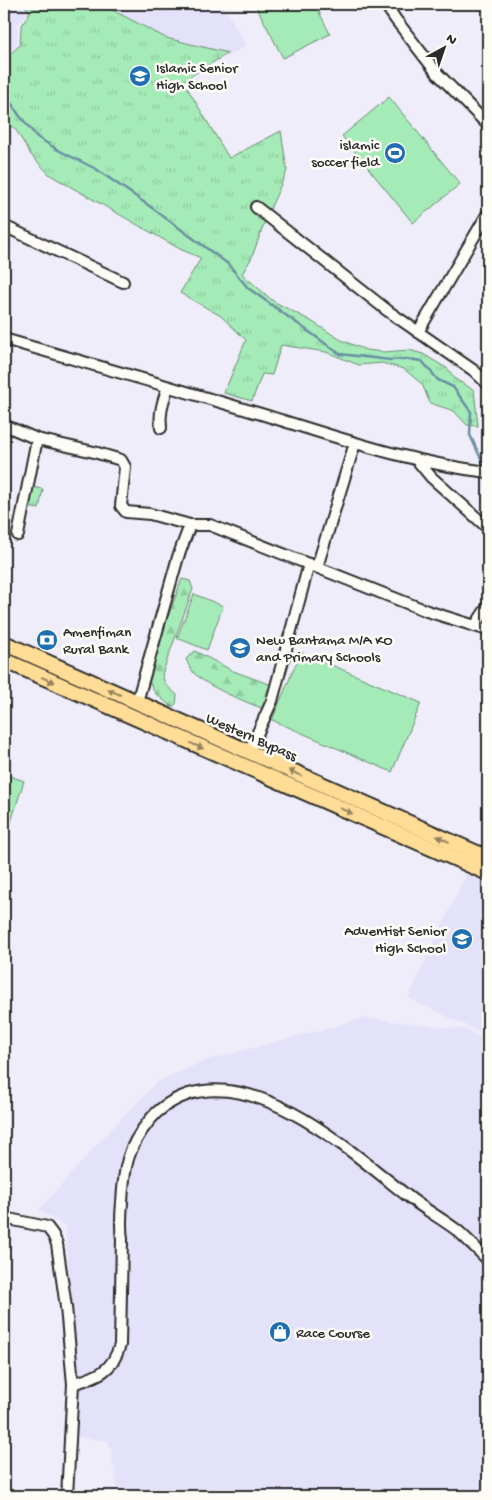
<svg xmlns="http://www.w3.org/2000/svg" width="492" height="1500" font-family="'Gochi Hand',sans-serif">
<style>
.built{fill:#e4e2fa}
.grass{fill:url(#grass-tufts);stroke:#688b71}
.forest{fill:url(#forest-firs);stroke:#688b71}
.park{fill:#a5ebb7;stroke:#688b71}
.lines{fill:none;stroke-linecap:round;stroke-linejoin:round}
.stream{stroke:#698fa3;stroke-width:2.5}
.minor-casing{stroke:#2b2b2b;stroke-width:14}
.highway-casing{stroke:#2b2b2b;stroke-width:18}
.minor{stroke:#fdfcf7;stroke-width:10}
.highway{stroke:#ffdd96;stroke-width:14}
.oneway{fill:#958460}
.labels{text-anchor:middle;stroke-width:5;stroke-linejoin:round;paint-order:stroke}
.poi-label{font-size:15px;fill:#2b2b2b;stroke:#fdfcf7;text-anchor:start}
.street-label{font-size:15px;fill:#2b2b2b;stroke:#fdfcf7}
</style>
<defs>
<pattern id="grass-tufts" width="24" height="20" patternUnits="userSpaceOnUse" patternTransform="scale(1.25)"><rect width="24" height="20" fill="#a5ebb7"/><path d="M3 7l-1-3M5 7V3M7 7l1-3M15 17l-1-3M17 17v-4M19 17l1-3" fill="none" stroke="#8eca9e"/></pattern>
<pattern id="forest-firs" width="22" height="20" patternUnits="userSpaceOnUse" patternTransform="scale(1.25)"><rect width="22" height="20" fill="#a5ebb7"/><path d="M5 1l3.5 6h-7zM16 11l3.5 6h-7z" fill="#8eca9e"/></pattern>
</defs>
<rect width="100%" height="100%" fill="#eeedf9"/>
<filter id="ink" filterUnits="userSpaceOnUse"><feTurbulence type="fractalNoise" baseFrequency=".02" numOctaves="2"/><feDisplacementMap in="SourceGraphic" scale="10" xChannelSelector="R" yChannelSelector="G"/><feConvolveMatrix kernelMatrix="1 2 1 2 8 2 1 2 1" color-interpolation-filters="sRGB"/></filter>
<g filter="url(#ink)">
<g class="built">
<polygon points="4,4 222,4 247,46 126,107 41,28 28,14 17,24 17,46 4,60"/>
<polygon points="468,870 488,879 488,1036 408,998"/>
<polygon points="365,1018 468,1030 488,1043 488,1496 119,1496 109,1441 76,1437 66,1227 39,1210 102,1139 157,1082 204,1061"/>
</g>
<g class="grass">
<polygon points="23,4 101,4 166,38 228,53 183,81 229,158 281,131 287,171 266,218 252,257 242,274 273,301 311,321 341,340 366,350 384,352 409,350 423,354 448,369 455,379 474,390 478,426 467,425 454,411 430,403 422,384 404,369 382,363 359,365 326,352 281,345 272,375 262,374 252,401 224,393 246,340 221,316 180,293 201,258 180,249 50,175 31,155 16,130 4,120 4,57 7,57 20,45 21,27 30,12"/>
<polygon points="31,487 43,489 39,509 27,507"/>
</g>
<g class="forest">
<polygon points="182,579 190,581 193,589 162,674 165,684 177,695 176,704 172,707 155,693 147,677 152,660"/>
<path d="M195 651 233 671 277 687C279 696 279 705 272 712 251 704 210 689 194 673 191 670 188 664 186 659Z"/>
</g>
<g class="park">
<polygon points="255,4 315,4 330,34 283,58"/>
<polygon points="389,97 460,184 413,223 342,136"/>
<polygon points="194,594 223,606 207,650 177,638"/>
<polygon points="301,652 421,703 392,772 272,720"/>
<polygon points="4,774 24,781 4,844"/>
</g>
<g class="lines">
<polyline class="stream" points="4,92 19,115 37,137 58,150 96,169 148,205 228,264 248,288 340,354 390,360 406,359 422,361 438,380 453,387 471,412 470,435 484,465"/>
<g class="minor-casing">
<g id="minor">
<polyline points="385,4 396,20 437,73 488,125"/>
<polyline points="256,207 388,311 473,370 488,384"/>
<polyline points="4,226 123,282"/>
<polyline points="418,332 488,213"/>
<path d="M4 339C87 363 171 387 254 412 332 435 408 463 488 472"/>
<polyline points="4,425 37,439 94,452 121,460 125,467 121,506 126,512 150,514 190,525"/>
<path d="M161 428C159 413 163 401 168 387"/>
<polyline points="417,460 431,477 488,528"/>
<polyline points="18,535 37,439"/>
<polyline points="317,567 355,443"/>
<polyline points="475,626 488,606"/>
<polyline points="137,702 178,557 190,525 210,525 427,611 488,630"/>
<polyline points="249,752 272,701 309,564"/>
<polyline points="4,1218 47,1227 53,1235 57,1244 66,1307 73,1384 67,1496"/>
<path d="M73 1384C98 1376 112 1372 120 1345L122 1239C120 1227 121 1214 122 1202 124 1168 127 1148 149 1121 159 1108 174 1099 189 1094 264 1072 350 1151 405 1194 422 1208 441 1218 458 1231 468 1240 478 1250 488 1260"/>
</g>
</g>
<g class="highway-casing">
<g id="highway">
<polyline points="4,643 488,858"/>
<polyline points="4,660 488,873"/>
</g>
</g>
<use href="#minor" class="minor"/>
<use href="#highway" class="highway"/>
</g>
<defs><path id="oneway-solid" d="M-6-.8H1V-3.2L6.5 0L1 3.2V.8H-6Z" transform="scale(1.25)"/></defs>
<g class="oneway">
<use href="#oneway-solid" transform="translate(48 680) rotate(24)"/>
<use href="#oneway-solid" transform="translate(114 692) rotate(-156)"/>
<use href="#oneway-solid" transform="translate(197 746) rotate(24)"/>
<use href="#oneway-solid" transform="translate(295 773) rotate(-156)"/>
<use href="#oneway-solid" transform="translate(346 811) rotate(24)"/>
<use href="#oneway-solid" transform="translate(443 839) rotate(-156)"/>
</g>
</g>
<defs>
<g id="school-disc" transform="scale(1.125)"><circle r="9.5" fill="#1f6fb2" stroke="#fdfcf7"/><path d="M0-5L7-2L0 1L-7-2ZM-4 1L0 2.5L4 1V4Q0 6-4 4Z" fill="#fff"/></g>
<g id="stadium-disc" transform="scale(1.125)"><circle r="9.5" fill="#1f6fb2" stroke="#fdfcf7"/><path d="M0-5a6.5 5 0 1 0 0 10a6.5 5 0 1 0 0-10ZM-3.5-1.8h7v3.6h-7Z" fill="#fff"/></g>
<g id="bank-disc" transform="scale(1.125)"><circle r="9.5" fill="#1f6fb2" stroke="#fdfcf7"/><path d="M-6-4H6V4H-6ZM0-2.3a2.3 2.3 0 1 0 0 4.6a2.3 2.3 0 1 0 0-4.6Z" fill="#fff"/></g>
<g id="shop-disc" transform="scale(1.125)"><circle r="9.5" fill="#1f6fb2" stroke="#fdfcf7"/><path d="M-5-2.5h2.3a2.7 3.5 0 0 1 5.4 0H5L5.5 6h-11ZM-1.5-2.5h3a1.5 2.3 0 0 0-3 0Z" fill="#fff"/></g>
</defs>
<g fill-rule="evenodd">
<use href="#school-disc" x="140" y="76"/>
<use href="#stadium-disc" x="395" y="153"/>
<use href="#bank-disc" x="47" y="640"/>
<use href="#school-disc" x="240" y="648"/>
<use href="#school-disc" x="462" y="939"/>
<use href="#shop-disc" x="280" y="1332"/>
</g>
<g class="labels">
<g class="poi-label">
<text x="156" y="72">Islamic Senior<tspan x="156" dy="17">High School</tspan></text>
<text x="379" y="149" text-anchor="end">islamic<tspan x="379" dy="17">soccer field</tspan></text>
<text x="63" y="636">Amenfiman<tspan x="63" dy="17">Rural Bank</tspan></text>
<text x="256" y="644">New Bantama M/A KO<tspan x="256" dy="17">and Primary Schools</tspan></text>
<text x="446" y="935" text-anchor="end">Adventist Senior<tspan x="446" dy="17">High School</tspan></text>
<text x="296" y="1337">Race Course</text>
</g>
<g class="street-label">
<text transform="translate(252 736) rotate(24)" y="5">Western Bypass</text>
</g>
</g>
<rect width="492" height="1500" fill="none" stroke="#fdfcf7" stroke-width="20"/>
<rect x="10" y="10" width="472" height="1480" fill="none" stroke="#2b2b2b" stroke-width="2" filter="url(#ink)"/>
<g transform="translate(444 48) rotate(40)" stroke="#fdfcf7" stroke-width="4" paint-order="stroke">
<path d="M0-4L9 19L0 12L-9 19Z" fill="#2b2b2b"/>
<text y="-8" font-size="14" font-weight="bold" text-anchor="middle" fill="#2b2b2b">N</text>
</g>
</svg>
